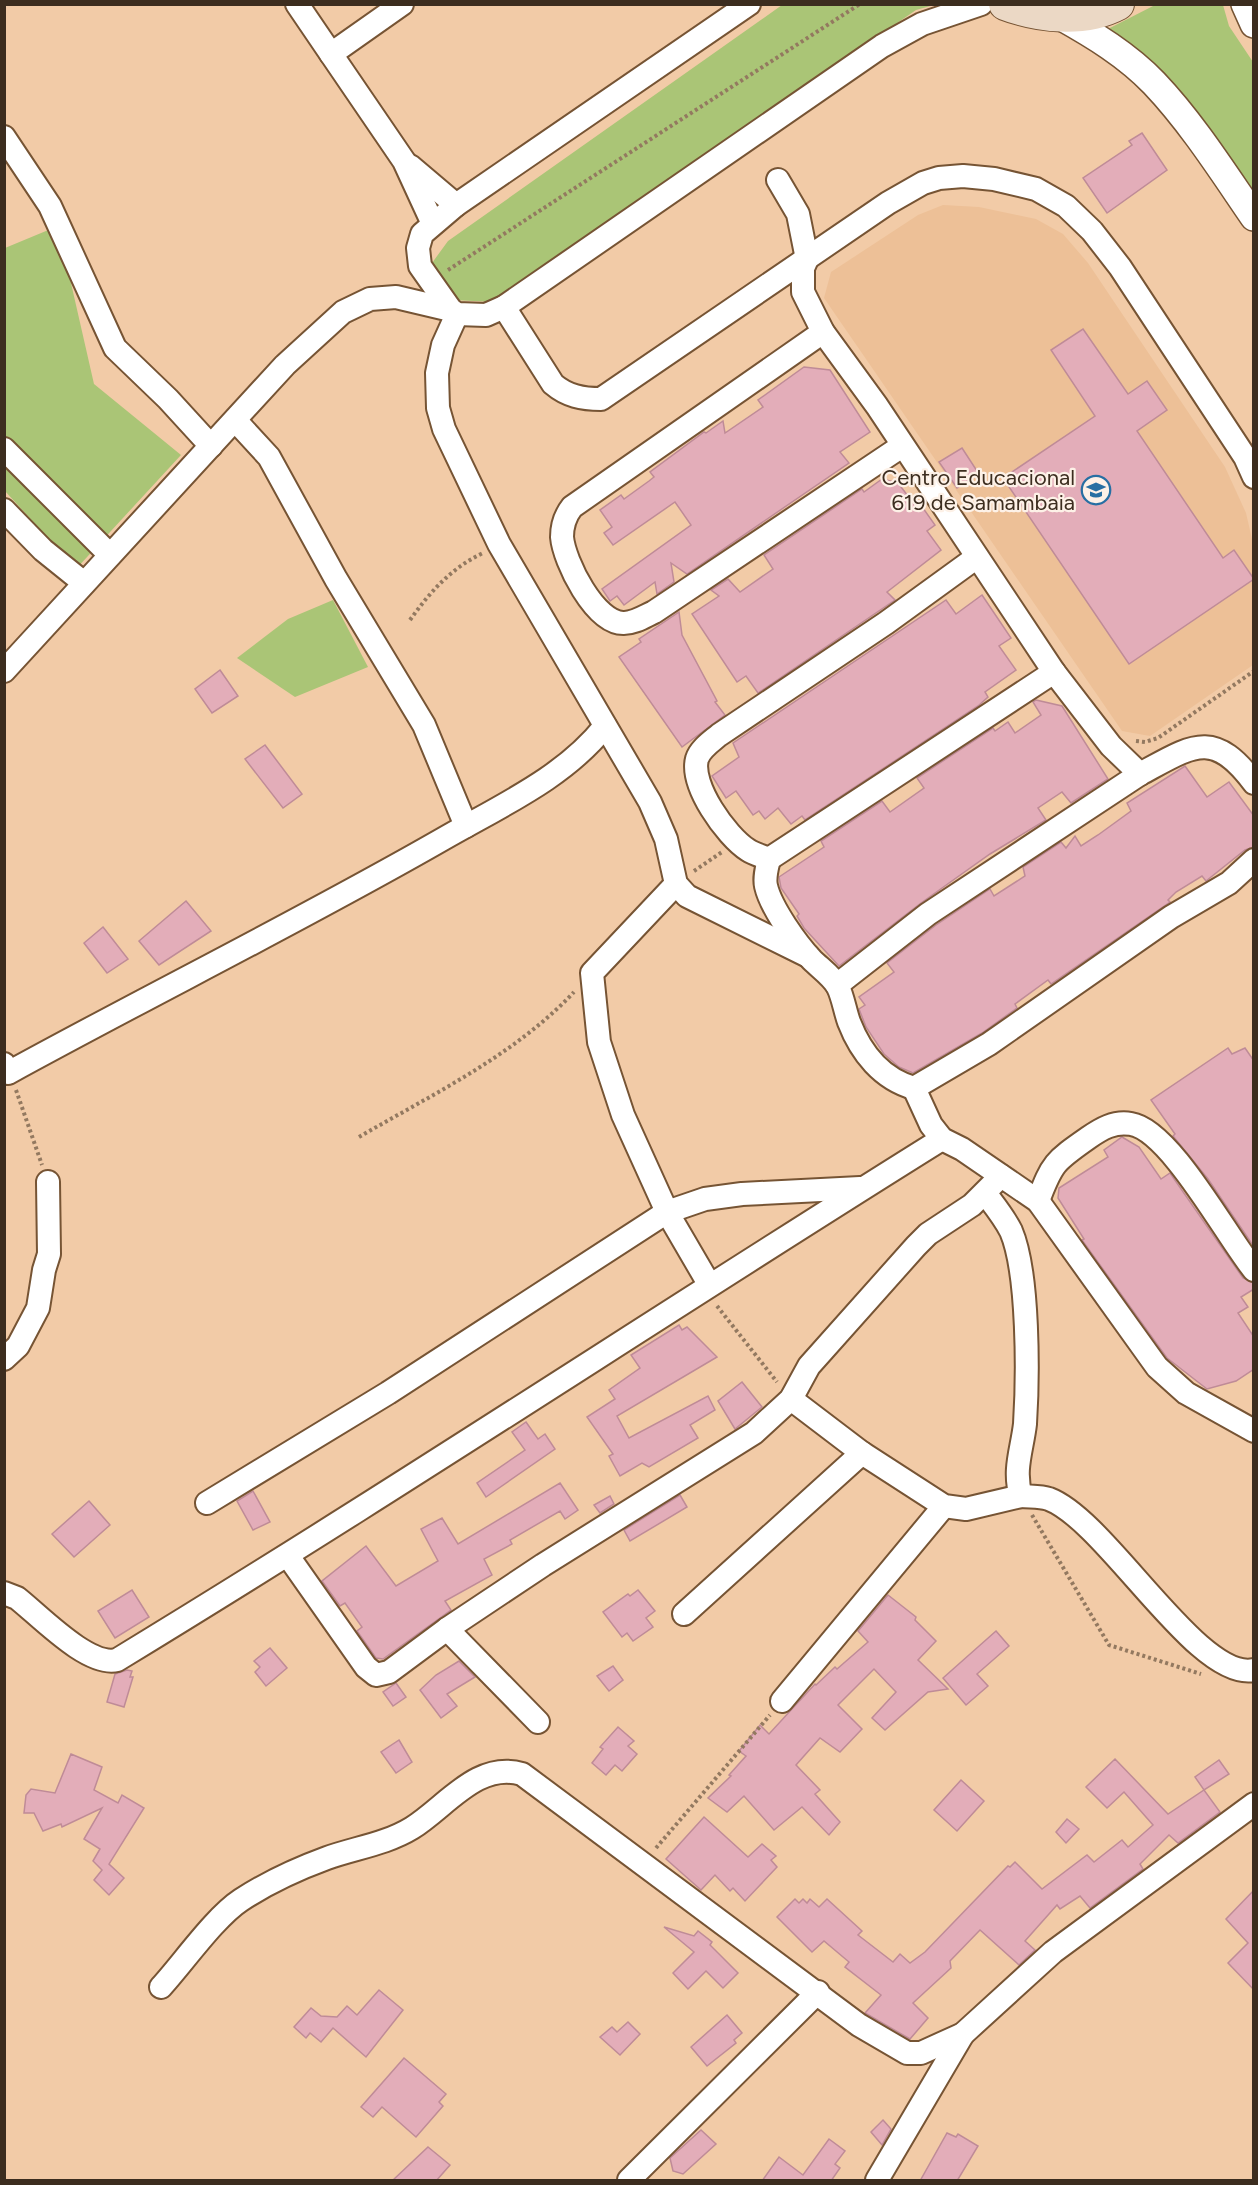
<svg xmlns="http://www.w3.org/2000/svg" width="1258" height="2185" font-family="Figtree,sans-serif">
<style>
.built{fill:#edc097}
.green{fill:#aac576}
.building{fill:#e3adb9;stroke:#bf8b97;stroke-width:1.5}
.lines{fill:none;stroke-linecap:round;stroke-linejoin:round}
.minor-casing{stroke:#765434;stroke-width:26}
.tertiary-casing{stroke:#765434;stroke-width:30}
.secondary-casing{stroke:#765434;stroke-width:34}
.path{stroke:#937960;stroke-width:4;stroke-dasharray:3 3;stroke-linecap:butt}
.minor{stroke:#fff;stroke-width:22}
.tertiary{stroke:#fff;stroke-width:27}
.secondary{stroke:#ebd8c5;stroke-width:32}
.labels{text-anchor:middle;stroke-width:4.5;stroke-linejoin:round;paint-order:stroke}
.poi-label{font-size:22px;fill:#3c2d1f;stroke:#fdf1e7;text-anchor:end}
</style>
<rect width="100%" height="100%" fill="#f2cba7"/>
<polygon class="built" points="943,205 979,207 1036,219 1063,234 1088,263 1225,467 1246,513 1254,548 1253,665 1150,736 1122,731 824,298 831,272 918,215"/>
<g class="green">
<polygon points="782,5 934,5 916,10 494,302 453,300 432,263 448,241"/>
<polygon points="1155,5 1223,5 1229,26 1253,62 1253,209 1106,30"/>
<polygon points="58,226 94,384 181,455 76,569 5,491 5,248"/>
<polygon points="333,600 368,667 295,697 237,658 288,619"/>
</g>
<g class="building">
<polygon points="1142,133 1167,170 1107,213 1083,178 1132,145 1129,141"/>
<polygon points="1083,329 1128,394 1147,381 1167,410 1137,431 1223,558 1234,550 1254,579 1129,664 1003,478 1095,416 1051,350"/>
<polygon points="804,367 830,370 870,432 840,452 849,463 687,574 671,563 674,582 657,594 655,582 624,605 617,596 610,601 602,589 691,525 675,502 613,545 604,533 612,527 600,510 621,495 624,499 649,481 654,477 650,472 704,432 706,433 723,421 725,433 763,407 758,400"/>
<polygon points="962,448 979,474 957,488 939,462"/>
<polygon points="882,479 898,483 914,504 918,501 935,525 927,531 941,550 887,592 895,600 758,693 746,676 737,682 692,614 719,596 711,590 728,579 740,592 773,569 764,555 862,489 864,492"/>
<polygon points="982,595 1011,638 999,646 1016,670 985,692 988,697 978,706 805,820 802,816 791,824 778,808 765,819 759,811 753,815 736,791 726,798 712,776 739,757 733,743 946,600 956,614"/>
<polygon points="679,612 682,635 717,701 715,702 725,715 682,747 619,657 641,642 639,639"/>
<polygon points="220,670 238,696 212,713 195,689"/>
<polygon points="1036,700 1062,706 1108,779 1071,803 1062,792 1038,808 1046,820 990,854 921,903 839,966 804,928 797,916 799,914 781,888 779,877 824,847 821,841 882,801 890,812 924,788 917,778 993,728 995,731 1008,722 1015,733 1041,715 1033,702"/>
<polygon points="265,745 302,794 283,808 245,759"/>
<polygon points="1185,766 1207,797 1229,782 1254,816 1254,847 1245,850 1206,881 1202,876 1176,892 1168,900 1170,902 1051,984 1048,980 1015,1004 1017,1008 982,1033 913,1073 899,1067 884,1054 866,1027 859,1009 865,1005 859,997 894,972 887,963 936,925 990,889 994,896 1025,876 1023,867 1061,842 1066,848 1075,836 1081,846 1098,835 1131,811 1127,803"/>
<polygon points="186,901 211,931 159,965 139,941"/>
<polygon points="103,927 128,959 107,973 84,943"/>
<polygon points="1228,1048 1232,1054 1245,1048 1254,1061 1254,1247 1208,1179 1173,1136 1175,1134 1151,1100"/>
<polygon points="1122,1137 1139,1147 1161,1179 1170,1173 1243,1278 1254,1283 1254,1289 1241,1297 1248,1307 1238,1313 1254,1337 1254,1369 1236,1381 1207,1389 1167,1358 1082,1240 1084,1239 1058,1198 1059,1188 1108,1157 1104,1150"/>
<polygon points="679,1325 682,1330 687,1327 717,1357 617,1416 629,1438 708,1396 715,1410 690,1425 698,1438 649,1467 642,1463 620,1476 609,1456 613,1454 587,1417 615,1399 609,1390 640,1368 631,1355"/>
<polygon points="742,1382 762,1407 735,1429 718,1401"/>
<polygon points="526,1422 538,1439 545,1434 555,1449 486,1497 477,1483 525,1450 512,1432"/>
<polygon points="560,1483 578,1510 565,1519 560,1511 510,1540 512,1544 484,1559 492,1575 445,1601 451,1610 383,1659 376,1658 357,1631 362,1627 345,1603 340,1606 322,1581 366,1546 396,1586 438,1561 421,1529 442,1518 458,1544"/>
<polygon points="253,1491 270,1522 253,1530 237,1501"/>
<polygon points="680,1495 687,1507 630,1541 624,1530"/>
<polygon points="610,1496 614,1504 600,1513 594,1505"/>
<polygon points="89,1501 110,1525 74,1557 52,1534"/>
<polygon points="132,1590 149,1617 115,1638 98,1611"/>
<polygon points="638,1590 655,1611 646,1618 653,1627 633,1641 627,1633 622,1637 603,1612 628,1594 630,1596"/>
<polygon points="888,1595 916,1617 915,1620 936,1641 918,1660 948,1689 928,1692 885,1730 872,1718 896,1692 874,1669 838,1705 862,1729 840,1752 820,1738 796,1765 820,1790 815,1794 840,1822 829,1835 802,1807 774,1830 744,1796 727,1812 708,1798 731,1776 729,1775 746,1756 739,1751 760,1725 769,1734 815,1684 816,1685 835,1667 837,1669 868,1642 858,1631"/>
<polygon points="996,1631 1009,1646 977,1674 988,1686 966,1705 943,1678"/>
<polygon points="270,1648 287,1668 266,1686 255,1672 260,1667 254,1661"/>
<polygon points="459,1661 475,1677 447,1694 457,1706 441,1718 420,1690 436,1675"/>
<polygon points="613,1666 623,1680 609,1691 597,1676"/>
<polygon points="127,1670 132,1671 130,1677 133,1677 124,1707 107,1702 115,1674"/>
<polygon points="396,1683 406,1697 393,1706 383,1692"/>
<polygon points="618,1727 634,1741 628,1746 637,1754 622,1771 615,1765 606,1775 592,1763 603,1749 600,1747"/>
<polygon points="399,1740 412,1762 396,1773 381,1752"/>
<polygon points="71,1754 102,1767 94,1790 118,1803 122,1795 144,1808 109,1864 124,1878 109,1895 94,1880 102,1870 93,1861 100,1849 84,1839 102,1808 62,1827 61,1824 43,1831 34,1813 24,1813 26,1795 31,1789 55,1793"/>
<polygon points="1115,1759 1168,1814 1204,1790 1220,1812 1178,1843 1169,1835 1140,1864 1143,1869 1090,1908 1080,1896 1060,1909 1057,1905 1025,1941 1035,1950 1019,1965 980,1930 950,1961 951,1968 913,2003 928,2018 910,2039 865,2013 881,1995 845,1967 849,1962 824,1941 812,1952 777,1917 795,1899 799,1903 803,1899 807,1903 810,1899 819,1907 827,1899 862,1931 858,1935 893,1962 900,1954 910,1963 925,1952 1008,1866 1010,1867 1015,1862 1042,1889 1087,1855 1094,1862 1122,1840 1128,1847 1153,1825 1124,1792 1107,1808 1086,1787"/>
<polygon points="1219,1760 1229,1774 1204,1790 1195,1777"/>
<polygon points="961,1780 984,1801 957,1831 934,1810"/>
<polygon points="704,1817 748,1857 762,1844 776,1856 771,1860 777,1867 745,1901 733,1888 730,1891 715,1875 701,1890 666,1859"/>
<polygon points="1067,1819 1079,1829 1066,1843 1056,1832"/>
<polygon points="1254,1890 1254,1990 1228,1963 1248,1943 1226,1919"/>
<polygon points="664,1927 694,1936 698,1931 712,1942 710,1945 738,1973 723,1988 706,1971 688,1989 673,1973 694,1952"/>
<polygon points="379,1990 403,2010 366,2057 333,2028 321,2042 310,2033 306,2038 294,2027 311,2008 321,2016 337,2017 347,2006 357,2015"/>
<polygon points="727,2015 742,2033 734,2040 736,2043 707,2066 691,2047"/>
<polygon points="628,2022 640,2034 620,2055 600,2037 612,2027 617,2032"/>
<polygon points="404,2058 446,2094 439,2102 443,2106 416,2137 382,2107 373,2117 361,2107"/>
<polygon points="883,2120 891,2129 882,2145 871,2132"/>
<polygon points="701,2130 716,2144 683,2174 673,2171 670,2158"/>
<polygon points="947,2133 956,2137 958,2134 978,2146 957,2181 920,2181"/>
<polygon points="829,2139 845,2151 835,2164 840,2168 831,2181 762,2181 779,2157 803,2175"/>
<polygon points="428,2147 450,2165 436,2181 392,2181"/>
</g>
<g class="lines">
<g class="minor-casing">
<g id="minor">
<polyline points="297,4 331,54"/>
<polyline points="402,4 331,54 404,161 433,224"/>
<polyline points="749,4 456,205 422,234 418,248 420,266 451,310 457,314 486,315 504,307 882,46 922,24 981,4"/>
<polyline points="4,137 50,206 115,348 168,399 211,446"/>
<polyline points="410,166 456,205"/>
<polyline points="778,180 798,214 807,259 803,268 803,292 823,332 877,406 1054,672 1111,746 1140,774"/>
<path d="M504 307 553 384C567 396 582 399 601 399L888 203 923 183 939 178 963 176 994 179 1036 189 1066 206 1092 231 1120 267 1245 457 1254 477"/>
<polyline points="457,314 443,345 437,373 438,408 444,429 499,544 650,802 666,839 676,884 687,896 808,956"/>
<path d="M823 332 572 507C565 516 562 525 562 537 564 561 595 624 624 623 635 623 645 616 654 612L902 446"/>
<polyline points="235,420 269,457 336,579 424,725 466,826"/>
<polyline points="4,449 110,555"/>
<polyline points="4,510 43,550 84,583"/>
<path d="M977 557 886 623 719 735C712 741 700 749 697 759 690 785 726 836 748 850 754 854 762 856 769 859L1054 672"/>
<polyline points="4,671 285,365 343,312 370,299 396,297 451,310"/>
<path d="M769 859C767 868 764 877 766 886 771 908 797 944 812 960 820 968 833 977 838 987 843 997 845 1011 849 1022 861 1053 882 1079 914 1088L989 1044 1171 917 1229 883 1254 860"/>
<polyline points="676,884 592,973 599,1042 623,1115 667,1212 709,1284"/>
<path d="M837 985 928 914 1140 774C1192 746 1213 728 1254 783"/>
<path d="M4 1064 8 1073C152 994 300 921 443 839 500 806 564 778 605 726"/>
<polyline points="914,1088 931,1125 942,1139 962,1149 1038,1201 1157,1367 1186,1393 1254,1431"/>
<path d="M985 1193C994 1205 1004 1217 1011 1231 1029 1273 1028 1377 1025 1424 1022 1450 1013 1470 1021 1496 1030 1497 1040 1496 1049 1499 1107 1521 1198 1682 1254 1670"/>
<path d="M1038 1201C1052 1163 1055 1161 1088 1138 1101 1129 1114 1121 1131 1124 1170 1130 1227 1237 1254 1270"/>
<polyline points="4,1359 18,1346 38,1308 44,1270 49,1254 48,1182"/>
<polyline points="791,1399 862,1453 944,1506 966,1509 1021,1496"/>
<polyline points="207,1503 388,1393 667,1212 705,1199 742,1194 860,1188"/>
<polyline points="288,1556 366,1667 376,1675 389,1672 447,1629 543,1565 754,1433 791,1399 809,1366 916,1246 928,1234 972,1205 1001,1176"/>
<path d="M4 1593 17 1598C40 1616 88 1667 117 1660 395 1491 666 1311 942 1139"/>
<polyline points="684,1614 862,1453"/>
<polyline points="447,1629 538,1722"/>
<polyline points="782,1701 944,1506"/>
<path d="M161 1987C183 1963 215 1917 241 1900 267 1883 297 1869 327 1858 355 1848 386 1844 412 1828 446 1807 477 1761 522 1774L859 2025 907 2053H921L963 2034 1053 1952 1254 1804"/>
<polyline points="629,2180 818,1992"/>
<polyline points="877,2180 963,2034"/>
</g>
</g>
<g class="tertiary-casing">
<g id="tertiary">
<polyline points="1245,4 1254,24"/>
<path d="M1060 16C1094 35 1127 55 1154 83 1192 123 1223 172 1254 217"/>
</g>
</g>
<g class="secondary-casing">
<path id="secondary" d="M1005 4C1039 17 1084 22 1118 4"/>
</g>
<g class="path">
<polyline points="448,270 860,4"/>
<path d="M410 620C430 592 451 568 483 553"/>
<polyline points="1136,741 1145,742 1158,738 1254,671"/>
<polyline points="694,871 722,852"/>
<polyline points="16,1090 42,1165"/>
<path d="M359 1137C433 1094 515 1055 574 992"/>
<polyline points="717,1306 777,1382"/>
<polyline points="1032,1515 1109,1645 1201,1674"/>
<polyline points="656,1848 770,1715"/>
</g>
<use href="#minor" class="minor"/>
<use href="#tertiary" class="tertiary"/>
<use href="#secondary" class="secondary"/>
</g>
<defs>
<g id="school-ring" transform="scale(1.5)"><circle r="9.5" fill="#fdf1e7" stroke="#276fa3" stroke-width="1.5"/><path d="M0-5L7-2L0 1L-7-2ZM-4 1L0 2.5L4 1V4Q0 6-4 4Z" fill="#276fa3"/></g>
</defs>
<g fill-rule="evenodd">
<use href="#school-ring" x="1096" y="490"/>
</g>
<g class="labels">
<g class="poi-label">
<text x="1075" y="485">Centro Educacional<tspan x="1075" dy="25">619 de Samambaia</tspan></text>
</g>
</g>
<rect width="1258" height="2185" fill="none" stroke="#3c2d1f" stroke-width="12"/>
</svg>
